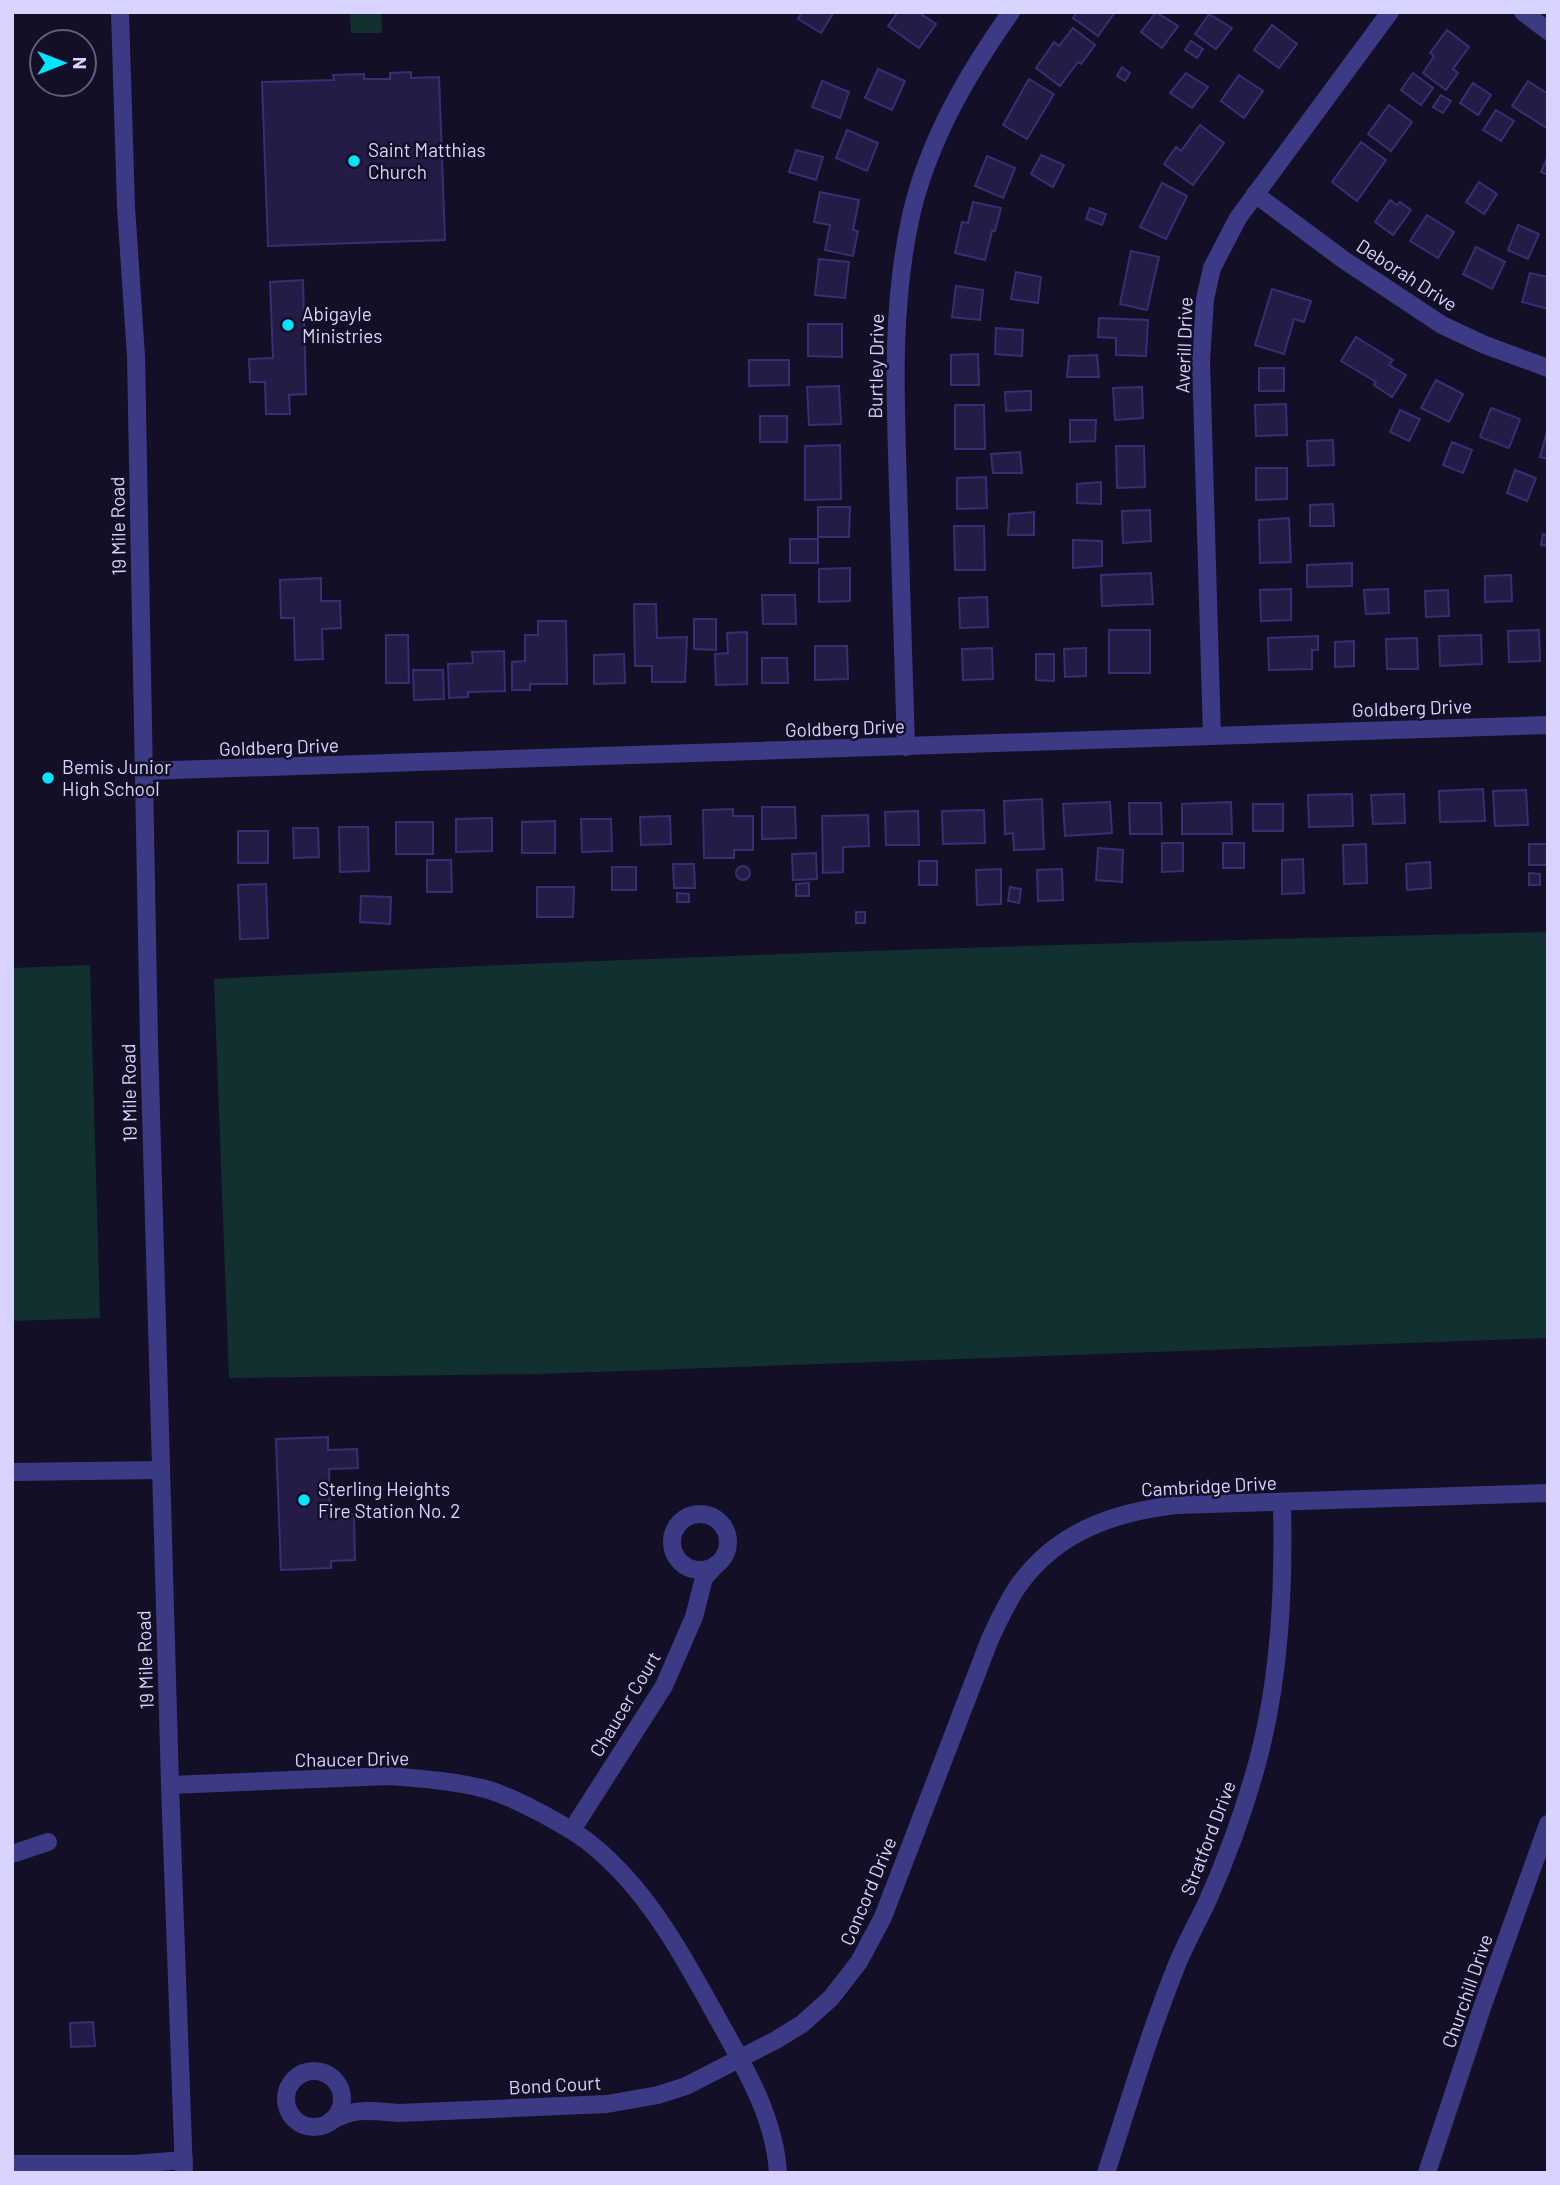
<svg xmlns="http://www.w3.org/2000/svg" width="1560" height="2185" font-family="Barlow,sans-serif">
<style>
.green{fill:#12302f}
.building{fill:#241b47;stroke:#3b2d73;stroke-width:2}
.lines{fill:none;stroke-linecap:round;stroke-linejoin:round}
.minor{stroke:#3d3a85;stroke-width:18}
.poi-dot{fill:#00e5ff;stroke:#130f26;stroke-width:2.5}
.labels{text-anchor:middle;stroke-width:5;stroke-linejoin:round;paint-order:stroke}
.poi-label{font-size:19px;fill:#d9d4ff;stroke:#130f26;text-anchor:start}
.street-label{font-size:19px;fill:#d9d4ff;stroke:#130f26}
</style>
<rect width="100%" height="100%" fill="#130f26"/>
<g class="green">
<polygon points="350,12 381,12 382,33 351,33"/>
<path d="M1548 932V1338L538 1374 229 1378 214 979C658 955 1103 943 1548 932Z"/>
<polygon points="90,965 100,1318 12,1321 12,968"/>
</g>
<g class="building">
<polygon points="802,12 834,12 821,33 798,19"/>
<polygon points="898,12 918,12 936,24 919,48 888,26"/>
<polygon points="1077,12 1115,12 1098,36 1073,18"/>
<polygon points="1156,12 1178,26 1162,48 1141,32"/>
<polygon points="1209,14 1232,28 1216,49 1195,34"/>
<polygon points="1272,25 1297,44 1279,68 1254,50"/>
<polygon points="1073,28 1095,45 1081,64 1078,62 1060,86 1036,68 1054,42 1059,46"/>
<polygon points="1447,30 1469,47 1453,69 1458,73 1446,90 1423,73 1434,56 1430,53"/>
<polygon points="1191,41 1203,49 1197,58 1185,50"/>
<polygon points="1122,67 1130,73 1125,81 1117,76"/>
<polygon points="878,69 905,81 892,110 865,98"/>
<polygon points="411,72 411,78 439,77 445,240 268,246 262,82 334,80 333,75 364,74 364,79 390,79 390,73"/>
<polygon points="1186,73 1208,87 1192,108 1170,93"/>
<polygon points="1413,73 1433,88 1421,105 1401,90"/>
<polygon points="1239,75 1263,91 1244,118 1221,101"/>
<polygon points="1029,79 1054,94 1027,139 1003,125"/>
<polygon points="822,81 849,92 840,118 812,107"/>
<polygon points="1528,81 1548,94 1548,129 1512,106"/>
<polygon points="1473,83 1491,95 1478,115 1460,103"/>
<polygon points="1441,95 1451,101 1443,113 1433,107"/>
<polygon points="1389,105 1412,122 1391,151 1368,134"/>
<polygon points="1496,110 1514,121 1501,141 1483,130"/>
<polygon points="1200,125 1224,143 1193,185 1164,164 1176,147 1181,151"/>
<polygon points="847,130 878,143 867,171 836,158"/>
<polygon points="1361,142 1386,160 1357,201 1332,182"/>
<polygon points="796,150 823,157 816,180 789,172"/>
<polygon points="1041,155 1064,165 1053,187 1031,174"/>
<polygon points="987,156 1015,168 1003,198 975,186"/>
<polygon points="1548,156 1548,175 1541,172"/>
<polygon points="1479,182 1497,194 1484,214 1466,202"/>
<polygon points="1162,183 1187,196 1166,239 1140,227"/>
<polygon points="820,192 859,200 853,230 858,231 853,256 825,250 830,225 814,222"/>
<polygon points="1390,200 1397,205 1400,202 1411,210 1393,235 1375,222"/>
<polygon points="973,202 1001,208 995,231 992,231 985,260 955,253 962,222 968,223"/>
<polygon points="1090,208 1106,214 1102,225 1086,219"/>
<polygon points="1427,215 1454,232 1438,258 1410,241"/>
<polygon points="1518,225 1539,234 1528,259 1508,250"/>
<polygon points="1476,247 1505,262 1492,289 1463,274"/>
<polygon points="1131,251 1159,257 1147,310 1120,304"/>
<polygon points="819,259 849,262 845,298 815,295"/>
<polygon points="1016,272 1041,277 1038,303 1011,299"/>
<polygon points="1530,273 1548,277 1548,309 1522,302"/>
<polygon points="303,280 306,394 289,395 290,414 266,414 265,382 250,382 249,359 273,358 270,282"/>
<polygon points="956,286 983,290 980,320 952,317"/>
<polygon points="1272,289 1311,301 1304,322 1294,319 1284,354 1255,345"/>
<polygon points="1099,318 1148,320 1146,356 1116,355 1116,338 1098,337"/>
<polygon points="808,324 842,324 842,357 808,356"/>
<polygon points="996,328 1023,330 1022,356 995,354"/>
<polygon points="1356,337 1393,360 1389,365 1406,375 1392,397 1374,385 1376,382 1341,361"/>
<polygon points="978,354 979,385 951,385 951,355"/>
<polygon points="1097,355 1099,377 1067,377 1069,356"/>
<polygon points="749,360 789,360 789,385 749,386"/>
<rect x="1259" y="368" width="25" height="23"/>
<polygon points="1436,380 1463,394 1449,422 1421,408"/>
<polygon points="839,386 841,424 809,425 807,387"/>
<polygon points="1142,387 1143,418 1115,420 1113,388"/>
<polygon points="1031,391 1031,410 1006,411 1005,392"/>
<polygon points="1286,404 1287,435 1256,436 1255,405"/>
<polygon points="955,405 984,405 985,449 955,449"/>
<polygon points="1491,408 1520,419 1509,448 1480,437"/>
<polygon points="1400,410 1420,419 1409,441 1390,432"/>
<rect x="760" y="416" width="27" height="26"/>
<polygon points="1070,420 1096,420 1095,441 1070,442"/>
<polygon points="1548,428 1548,459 1540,457"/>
<polygon points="1333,440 1334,465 1308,466 1307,441"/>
<polygon points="1452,442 1472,450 1463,473 1443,465"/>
<polygon points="840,445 841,499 805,500 805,446"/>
<polygon points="1116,446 1144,446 1145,487 1117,488"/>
<polygon points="1020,452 1022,473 993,473 991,454"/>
<polygon points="1256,468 1287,468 1287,499 1256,500"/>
<polygon points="1515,470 1536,478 1527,501 1507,493"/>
<polygon points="986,477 987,508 957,509 957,478"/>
<polygon points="1101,482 1101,504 1077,503 1077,484"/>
<polygon points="1333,504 1334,526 1310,526 1310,505"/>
<polygon points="818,507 850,507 849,537 818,537"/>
<polygon points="1150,510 1151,541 1123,543 1122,511"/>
<polygon points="1034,512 1034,535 1008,535 1009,514"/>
<polygon points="1289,518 1291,562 1260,563 1259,520"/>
<polygon points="954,526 984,526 985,570 955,570"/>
<polygon points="1543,534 1548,535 1548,546 1541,545"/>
<rect x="790" y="539" width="28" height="24"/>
<polygon points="1073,540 1102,541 1102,566 1073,568"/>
<polygon points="1352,563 1352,586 1307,587 1307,565"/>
<polygon points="850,568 850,601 819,602 819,569"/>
<polygon points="1151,573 1153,604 1102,606 1101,575"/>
<polygon points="1511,575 1512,601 1485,602 1485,576"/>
<polygon points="321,578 321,601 340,601 341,628 322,629 323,659 295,660 294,618 281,618 280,580"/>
<polygon points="1291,589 1291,620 1261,621 1260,590"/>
<polygon points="1388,589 1389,613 1366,614 1364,590"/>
<polygon points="1448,590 1449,616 1426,617 1425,591"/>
<polygon points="762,595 795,595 796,624 763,624"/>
<polygon points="987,597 988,627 960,628 959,598"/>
<polygon points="634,604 656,604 657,638 687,637 685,682 652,682 652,666 635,666"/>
<polygon points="694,619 716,619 716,650 694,649"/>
<polygon points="538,621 566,621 567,684 530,684 530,690 512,690 512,662 525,661 525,635 538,635"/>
<rect x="1109" y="630" width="41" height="43"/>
<polygon points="1539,630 1540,661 1509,662 1508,631"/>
<polygon points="747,632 747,684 716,685 715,654 728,653 727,633"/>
<polygon points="386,635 408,635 409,683 386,683"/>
<polygon points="1481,635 1482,664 1440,666 1439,636"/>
<polygon points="1318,636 1318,650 1312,650 1312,669 1269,670 1268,638"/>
<polygon points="1417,638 1418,669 1387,669 1386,639"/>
<polygon points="1354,641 1354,666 1335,667 1335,642"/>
<polygon points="815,646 847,646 848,679 815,680"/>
<polygon points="992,648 993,679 963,680 962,649"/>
<polygon points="1086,648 1086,676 1065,677 1064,649"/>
<polygon points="504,651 505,691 468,692 468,697 449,698 448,664 473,663 472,652"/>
<polygon points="624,654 625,683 594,684 594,655"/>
<polygon points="1036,654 1054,654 1054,681 1036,680"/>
<polygon points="762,658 787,658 788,683 762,683"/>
<polygon points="413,670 443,670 444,699 414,700"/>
<polygon points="1483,789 1485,821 1440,822 1439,791"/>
<polygon points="1526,790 1528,825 1495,826 1493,791"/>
<polygon points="1352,794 1353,826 1309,827 1308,795"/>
<polygon points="1404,794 1405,823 1373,824 1371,795"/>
<polygon points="1042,799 1044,849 1014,850 1013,833 1005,834 1004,801"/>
<polygon points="1110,802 1112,833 1065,836 1063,804"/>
<polygon points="1231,802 1232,834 1182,834 1182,804"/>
<polygon points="1129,803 1161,803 1162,834 1130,834"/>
<rect x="1253" y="804" width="30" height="27"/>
<polygon points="762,807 795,807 796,838 762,839"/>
<polygon points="733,809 733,816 753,816 753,850 734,850 734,858 704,858 703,810"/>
<polygon points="984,810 985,843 943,844 942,811"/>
<polygon points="918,811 919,845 886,845 885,812"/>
<polygon points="868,815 869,846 843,847 843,872 823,873 822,816"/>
<polygon points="670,816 671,844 641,845 640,817"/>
<polygon points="492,818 492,851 456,852 456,819"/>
<polygon points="581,819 611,819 612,851 582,852"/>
<polygon points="555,821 555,853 522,853 522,822"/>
<rect x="396" y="822" width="37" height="32"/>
<polygon points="339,827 368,827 369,871 340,872"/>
<polygon points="293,828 318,828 319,857 294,858"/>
<rect x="238" y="831" width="30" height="32"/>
<polygon points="1162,843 1183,843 1183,871 1162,872"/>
<rect x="1223" y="843" width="21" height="25"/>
<polygon points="1366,844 1367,883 1344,884 1343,845"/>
<rect x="1529" y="844" width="19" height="21"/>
<polygon points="1098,848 1123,850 1122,882 1096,880"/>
<polygon points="816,853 817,879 793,880 792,854"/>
<polygon points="1303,859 1304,893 1282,894 1282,860"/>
<polygon points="427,860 451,860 452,892 427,892"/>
<rect x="919" y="861" width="18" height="24"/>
<polygon points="1430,862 1431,888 1407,890 1406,864"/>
<polygon points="673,864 694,864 695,888 674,888"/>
<circle cx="743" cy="873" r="7"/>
<rect x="612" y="867" width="24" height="23"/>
<polygon points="1001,869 1001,904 977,905 976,870"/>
<polygon points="1062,869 1063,900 1038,901 1037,870"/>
<polygon points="1529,873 1540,874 1540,885 1529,885"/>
<polygon points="809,883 809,896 796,896 796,884"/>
<polygon points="266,884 268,938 240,939 238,885"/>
<polygon points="537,887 574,887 573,917 537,917"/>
<polygon points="1010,887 1021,889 1019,903 1008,901"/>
<polygon points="677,893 689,894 689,902 677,902"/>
<polygon points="361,896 391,897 390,924 360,922"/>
<rect x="856" y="912" width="9" height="11"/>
<polygon points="328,1437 328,1450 357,1449 358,1468 329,1469 330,1514 354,1514 355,1560 331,1561 331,1568 281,1570 276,1439"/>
<polygon points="93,2022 95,2046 71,2047 70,2023"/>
</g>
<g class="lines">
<g class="minor">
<polyline points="120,12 126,207 136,356 149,1042 170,1785 184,2173"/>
<polyline points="1523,12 1548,31"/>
<polyline points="1255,194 1344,260 1442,325 1485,345 1548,368"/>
<polyline points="1212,736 1201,361 1205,299 1212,268 1238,218 1390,12"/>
<path d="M906 747C903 660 901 573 898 486 895 394 891 302 912 211 930 138 968 73 1011 12"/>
<polyline points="144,771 1548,725"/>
<polyline points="12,1472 160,1470"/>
<circle cx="700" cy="1542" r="28"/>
<path d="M170 1785 390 1776C423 1779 457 1781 489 1790 509 1796 525 1805 543 1814 560 1824 577 1832 592 1845 649 1891 684 1958 719 2021 745 2068 775 2118 778 2173"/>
<polyline points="572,1830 664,1686 694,1617 704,1578 716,1565"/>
<polyline points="12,1854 48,1842"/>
<circle cx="314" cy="2099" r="28"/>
<path d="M331 2121C356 2107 370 2111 398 2113L607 2104 658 2095 686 2086 776 2040 802 2024 831 1998 859 1962 883 1917 990 1639C999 1620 1008 1599 1021 1582 1059 1531 1115 1512 1176 1505L1548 1493"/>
<polyline points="12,2164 133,2164 184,2160"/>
<path d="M1106 2173C1129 2102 1150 2031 1178 1962 1187 1941 1198 1921 1208 1900 1228 1855 1245 1808 1258 1760 1280 1677 1284 1589 1282 1503"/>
<polyline points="1427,2173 1483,2005 1548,1824"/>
</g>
</g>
<g class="poi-dot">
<circle cx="354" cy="161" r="7"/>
<circle cx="288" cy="325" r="7"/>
<circle cx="48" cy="778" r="7"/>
<circle cx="304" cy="1500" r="7"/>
</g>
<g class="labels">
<g class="poi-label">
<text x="368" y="157">Saint Matthias<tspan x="368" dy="22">Church</tspan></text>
<text x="302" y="321">Abigayle<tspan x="302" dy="22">Ministries</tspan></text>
<text x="62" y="774">Bemis Junior<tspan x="62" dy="22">High School</tspan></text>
<text x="318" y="1496">Sterling Heights<tspan x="318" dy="22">Fire Station No. 2</tspan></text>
</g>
<g class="street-label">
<text transform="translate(1407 275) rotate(33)" y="7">Deborah Drive</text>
<text transform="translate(1184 345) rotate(-88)" y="7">Averill Drive</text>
<text transform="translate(876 366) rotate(-89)" y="7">Burtley Drive</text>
<text transform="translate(118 526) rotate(-91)" y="7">19 Mile Road</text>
<text transform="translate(1412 708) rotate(-2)" y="7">Goldberg Drive</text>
<text transform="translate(845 728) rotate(-2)" y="7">Goldberg Drive</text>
<text transform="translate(279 747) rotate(-2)" y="7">Goldberg Drive</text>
<text transform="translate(129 1093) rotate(-91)" y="7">19 Mile Road</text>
<text transform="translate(1209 1486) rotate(-3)" y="7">Cambridge Drive</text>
<text transform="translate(145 1660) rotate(-92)" y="7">19 Mile Road</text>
<text transform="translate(625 1704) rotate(-59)" y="7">Chaucer Court</text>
<text transform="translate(352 1759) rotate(-1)" y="7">Chaucer Drive</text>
<text transform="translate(1208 1838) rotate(-69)" y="7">Stratford Drive</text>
<text transform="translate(868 1891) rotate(-67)" y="7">Concord Drive</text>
<text transform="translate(1467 1991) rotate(-71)" y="7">Churchill Drive</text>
<text transform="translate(555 2085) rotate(-3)" y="7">Bond Court</text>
</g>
</g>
<rect width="1560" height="2185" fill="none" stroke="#d9d4ff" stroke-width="28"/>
<g transform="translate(63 63) rotate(90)"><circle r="33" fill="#130f26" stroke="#625e7d" stroke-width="2"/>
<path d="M0-5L12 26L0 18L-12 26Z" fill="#00e5ff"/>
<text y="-10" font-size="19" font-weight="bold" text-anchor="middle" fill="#d9d4ff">N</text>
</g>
</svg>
